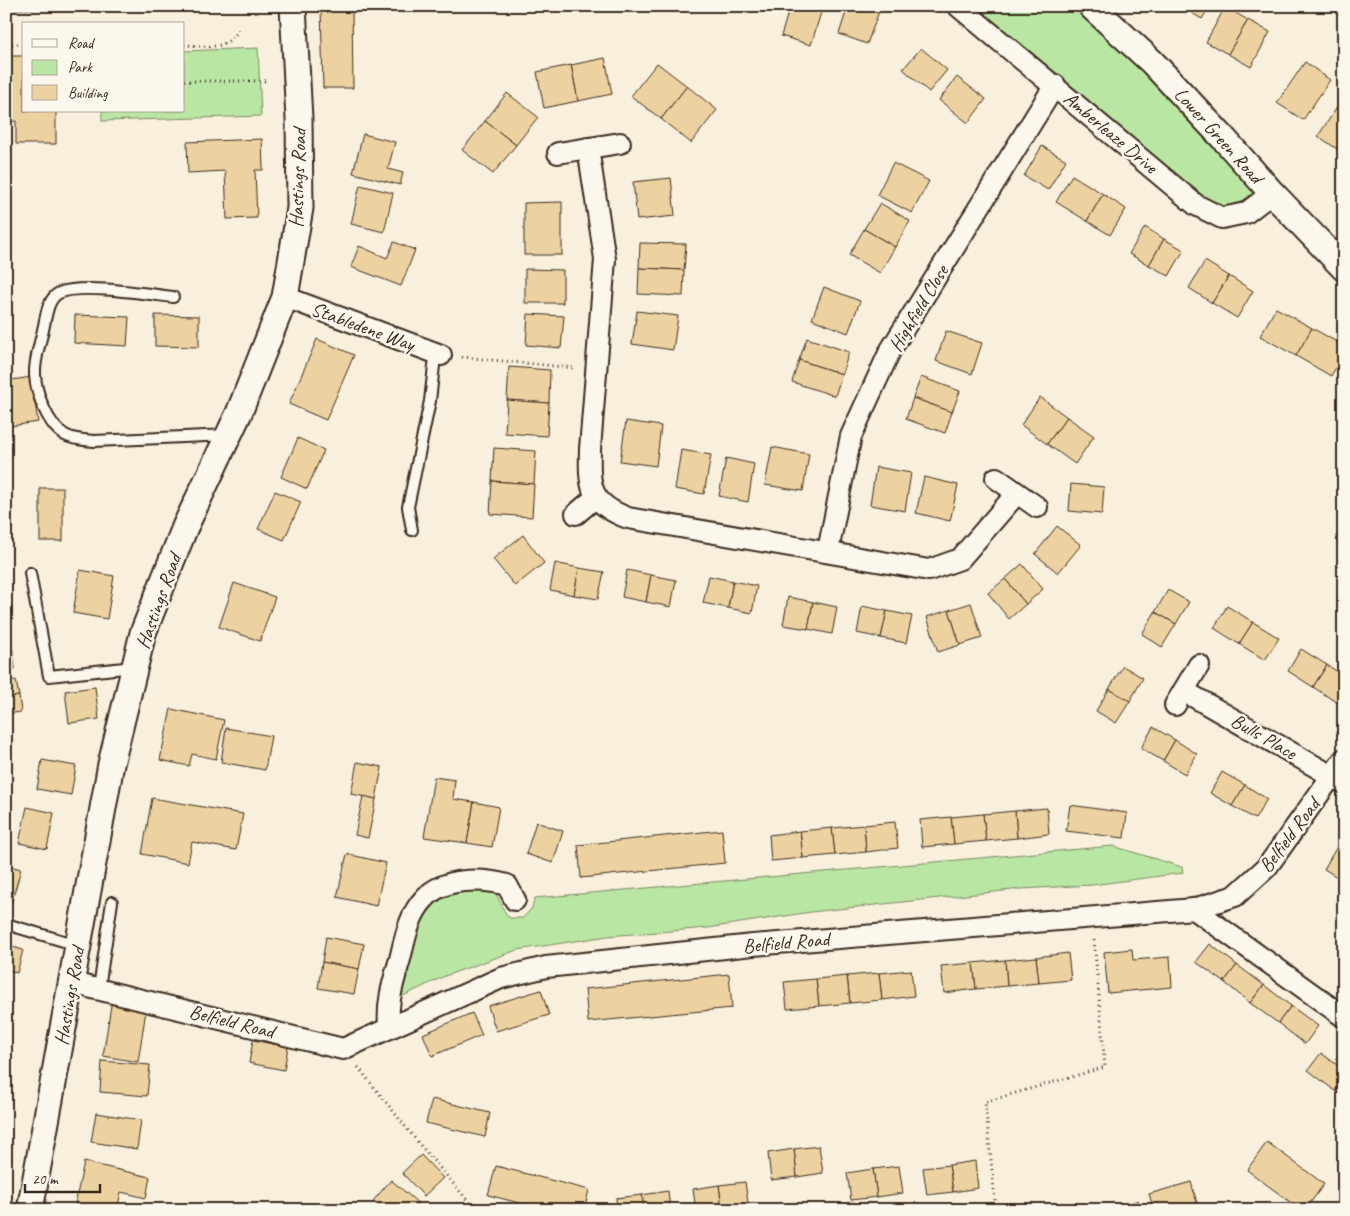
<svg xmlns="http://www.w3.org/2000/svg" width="1350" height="1216" font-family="Caveat,sans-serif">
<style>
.green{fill:#bae6a4;stroke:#7a8861}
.building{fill:#edd2a1;stroke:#3b2a1e}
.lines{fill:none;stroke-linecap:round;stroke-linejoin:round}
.service-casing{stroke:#3b2a1e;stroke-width:14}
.minor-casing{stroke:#3b2a1e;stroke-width:24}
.tertiary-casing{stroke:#3b2a1e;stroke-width:29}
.path{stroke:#3b2a1e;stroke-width:3;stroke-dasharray:1 4;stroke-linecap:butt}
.service{stroke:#fbf7ec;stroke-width:10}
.minor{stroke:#fbf7ec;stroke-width:20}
.tertiary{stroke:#fbf7ec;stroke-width:25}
.labels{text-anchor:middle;stroke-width:5;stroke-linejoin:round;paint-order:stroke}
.street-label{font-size:20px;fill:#3b2a1e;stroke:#fbf7ec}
</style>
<rect width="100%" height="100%" fill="#f8f0dd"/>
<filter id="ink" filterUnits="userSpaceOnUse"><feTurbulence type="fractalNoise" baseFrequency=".02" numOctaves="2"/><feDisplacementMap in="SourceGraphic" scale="10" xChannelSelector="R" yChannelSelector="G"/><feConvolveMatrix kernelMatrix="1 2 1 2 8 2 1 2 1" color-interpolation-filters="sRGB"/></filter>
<g filter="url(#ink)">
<g class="green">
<polygon points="958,6 1091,6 1272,193 1222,218"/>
<polygon points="258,48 261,116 102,121 102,111 184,111 184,51"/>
<path d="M1113 846 1182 867 1183 873 1092 885 1021 889 811 912 708 928 608 936 517 950 445 976 403 996 399 991C409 953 418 896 466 890 475 889 485 889 493 889 500 899 501 908 509 918H523L532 908 535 898Z"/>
</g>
<g class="building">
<polygon points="6,6 35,6 35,9 6,10"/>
<polygon points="321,6 352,6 353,88 323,88"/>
<polygon points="790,6 823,6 811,45 781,36"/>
<polygon points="848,6 881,6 867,44 839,34"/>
<polygon points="1180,6 1210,6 1202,19"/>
<polygon points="1225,7 1248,20 1228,54 1206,42"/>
<polygon points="1248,20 1270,32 1251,67 1228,54"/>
<polygon points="921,48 947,70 929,92 903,69"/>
<polygon points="6,56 24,56 24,111 56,111 56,144 16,144 16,121 6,122"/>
<polygon points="605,58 612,94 578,101 571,65"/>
<polygon points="1305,62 1330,80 1303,120 1277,103"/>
<polygon points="657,63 687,86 661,119 631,96"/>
<polygon points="571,65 578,101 544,108 537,72"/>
<polygon points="957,77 986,99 968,123 939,100"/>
<polygon points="687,86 717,110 691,143 661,119"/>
<polygon points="507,93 538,117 516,145 485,121"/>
<polygon points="1344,97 1344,140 1337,149 1318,136"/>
<polygon points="485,121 516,145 493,174 462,150"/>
<polygon points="363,134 395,142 388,169 403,173 400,185 353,173"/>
<polygon points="262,139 263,170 255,170 257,218 227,219 225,171 188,173 187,142"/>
<polygon points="1042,146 1066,160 1048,190 1024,176"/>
<polygon points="893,163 929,181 912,213 877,195"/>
<polygon points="1072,175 1103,194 1087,221 1056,202"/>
<polygon points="671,178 675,216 637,220 633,182"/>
<polygon points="360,185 393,193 384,232 351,224"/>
<polygon points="1103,194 1126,209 1110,235 1087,221"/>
<polygon points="562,202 562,255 524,255 524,203"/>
<polygon points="880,203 910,221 895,247 864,229"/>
<polygon points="1145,227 1164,239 1149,265 1129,254"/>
<polygon points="864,229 895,247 880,273 849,255"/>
<polygon points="1164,239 1184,250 1169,276 1149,265"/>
<polygon points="394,242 415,250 401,286 351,267 359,246 387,258"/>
<polygon points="640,243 686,244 684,270 639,268"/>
<polygon points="1205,261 1229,276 1212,303 1189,288"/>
<polygon points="639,268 684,270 683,296 638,294"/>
<polygon points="525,269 563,270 563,303 525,303"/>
<polygon points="1229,276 1253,291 1237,318 1212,303"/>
<polygon points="824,287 860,301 848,333 812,319"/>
<polygon points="1276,308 1312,328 1296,356 1260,336"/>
<polygon points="637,311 678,316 673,350 632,344"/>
<polygon points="528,314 564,316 561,348 526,345"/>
<polygon points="75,315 129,317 127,346 74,343"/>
<polygon points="155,315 199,316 199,347 155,346"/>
<polygon points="1312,328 1344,346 1344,353 1331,376 1296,356"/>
<polygon points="946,331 982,343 972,374 936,361"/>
<polygon points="807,338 849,352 842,374 799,360"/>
<polygon points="317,339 354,355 326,420 289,404"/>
<polygon points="799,360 842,374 835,396 792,382"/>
<polygon points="509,367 550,370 549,403 507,400"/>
<polygon points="31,377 38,422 11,426 6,381"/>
<polygon points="921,377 960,391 952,412 913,398"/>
<polygon points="1040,397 1067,417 1047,444 1021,425"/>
<polygon points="913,398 952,412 945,433 906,419"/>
<polygon points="507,400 549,403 547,436 505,433"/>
<polygon points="1067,417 1094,436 1075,464 1047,444"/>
<polygon points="626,421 661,426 656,466 620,461"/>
<polygon points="298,438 324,450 307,489 281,477"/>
<polygon points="772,447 809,454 803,491 765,485"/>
<polygon points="494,448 536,451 534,484 492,481"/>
<polygon points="681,450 711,455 704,494 675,489"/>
<polygon points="726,458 754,464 748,502 719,496"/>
<polygon points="876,467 911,473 905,511 870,505"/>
<polygon points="924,477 958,485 950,521 916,513"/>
<polygon points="492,481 534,484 532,517 490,514"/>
<polygon points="1071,484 1104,487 1102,514 1069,511"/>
<rect x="40" y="488" width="23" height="53"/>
<polygon points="275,491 301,502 284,540 258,529"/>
<polygon points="1057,526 1081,545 1058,573 1035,554"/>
<polygon points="523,535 544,563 515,586 493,559"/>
<polygon points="555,563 579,568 574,595 550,590"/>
<polygon points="1022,564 1043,589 1026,604 1005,579"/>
<polygon points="579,568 604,572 598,599 574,595"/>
<polygon points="80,570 114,576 107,619 73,613"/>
<polygon points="627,570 651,575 646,602 622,597"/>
<polygon points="651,575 676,580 671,607 646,602"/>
<polygon points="709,576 733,581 728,608 703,603"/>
<polygon points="1005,579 1026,604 1009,619 988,593"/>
<polygon points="733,581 757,586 752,613 728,608"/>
<polygon points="234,583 275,597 260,641 219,627"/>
<polygon points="1168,590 1189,602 1176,624 1155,612"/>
<polygon points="788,597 813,602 808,629 783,625"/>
<polygon points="813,602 837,607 832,634 808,629"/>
<polygon points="971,603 982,638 960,645 949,610"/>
<polygon points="862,606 887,611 881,638 857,633"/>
<polygon points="1227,606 1253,622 1239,644 1214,628"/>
<polygon points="949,610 960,645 938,652 927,617"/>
<polygon points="887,611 912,616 906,643 881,638"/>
<polygon points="1155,612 1176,624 1162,647 1142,634"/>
<polygon points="6,615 10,631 6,632"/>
<polygon points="1253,622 1279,638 1265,660 1239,644"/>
<polygon points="11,636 13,652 6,654 6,637"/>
<polygon points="1301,649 1327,665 1313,687 1288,671"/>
<polygon points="13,652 15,669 6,670 6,654"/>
<polygon points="1327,665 1344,676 1344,696 1339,704 1313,687"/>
<polygon points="1123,666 1143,678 1130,701 1109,689"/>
<polygon points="16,680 19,696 6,698 6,682"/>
<polygon points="95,687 99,719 69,723 65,691"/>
<polygon points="1109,689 1130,701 1116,723 1096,711"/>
<polygon points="19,696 21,712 6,714 6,698"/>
<polygon points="171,709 224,720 216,759 192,754 189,766 160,760"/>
<polygon points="1153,727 1175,740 1163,761 1141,748"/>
<polygon points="226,728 271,736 265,770 221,762"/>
<polygon points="1175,740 1197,754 1185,774 1163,761"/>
<polygon points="42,760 76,766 71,795 37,789"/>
<polygon points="357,762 382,767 376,799 351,794"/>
<polygon points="1222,772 1245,785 1232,806 1210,793"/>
<polygon points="434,777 455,780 453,799 474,802 467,843 424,837"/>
<polygon points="1245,785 1267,799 1255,819 1232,806"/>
<polygon points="363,796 376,799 368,838 355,835"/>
<polygon points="152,798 243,814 236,850 192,842 188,863 142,854"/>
<polygon points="474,802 499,807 492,847 467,843"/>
<polygon points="1070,805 1127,813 1124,838 1066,831"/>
<polygon points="27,807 54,813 47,849 19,843"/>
<polygon points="1047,808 1049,834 1017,838 1015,811"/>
<polygon points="1015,811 1017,838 986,841 983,814"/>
<polygon points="983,814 986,841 954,844 951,817"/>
<polygon points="951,817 954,844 922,847 920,820"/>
<polygon points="536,822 563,831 553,863 526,854"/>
<polygon points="895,822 898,848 866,852 864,825"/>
<polygon points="864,825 866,852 835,855 832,828"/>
<polygon points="832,828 835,855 803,858 800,831"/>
<polygon points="722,830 725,863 581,878 578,845"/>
<polygon points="800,831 803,858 771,861 769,835"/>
<polygon points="1339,843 1344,846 1342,880 1324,869"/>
<polygon points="347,854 386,863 376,906 337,897"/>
<polygon points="6,865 21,869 10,908 6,907"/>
<polygon points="326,937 364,944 359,969 322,962"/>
<polygon points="1210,944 1237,965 1224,982 1196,962"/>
<polygon points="6,945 23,950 17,973 6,969"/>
<polygon points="1132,949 1133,960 1170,957 1172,987 1108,993 1104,952"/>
<polygon points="1068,953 1071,980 1039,983 1036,957"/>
<polygon points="1036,957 1039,983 1007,986 1005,960"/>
<polygon points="1005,960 1007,986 976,989 973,963"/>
<polygon points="322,962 359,969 354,994 318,988"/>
<polygon points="973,963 976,989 944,993 941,966"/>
<polygon points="1237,965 1264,985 1250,1003 1224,982"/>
<polygon points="911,970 914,996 882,1000 879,973"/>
<polygon points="879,973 882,1000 850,1003 847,976"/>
<polygon points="729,974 732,1008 588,1022 585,989"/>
<polygon points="847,976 850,1003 819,1006 816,979"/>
<polygon points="816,979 819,1006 787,1009 784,982"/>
<polygon points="1264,985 1291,1006 1278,1023 1250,1003"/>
<polygon points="541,990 549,1015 496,1031 488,1006"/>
<polygon points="112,999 147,1004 138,1062 103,1056"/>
<polygon points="1291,1006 1318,1026 1305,1044 1278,1023"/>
<polygon points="472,1013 482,1035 432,1056 423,1034"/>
<polygon points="253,1040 288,1047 284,1070 249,1063"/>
<polygon points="1321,1053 1344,1070 1344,1080 1335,1091 1308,1070"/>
<polygon points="102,1061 150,1065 147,1096 100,1092"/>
<polygon points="1344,1080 1344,1097 1335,1091"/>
<polygon points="432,1099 490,1113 485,1137 426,1123"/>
<polygon points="96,1113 141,1120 137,1149 91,1142"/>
<polygon points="1267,1142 1324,1184 1305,1210 1301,1210 1247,1170"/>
<polygon points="819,1146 823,1173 797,1177 794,1149"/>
<polygon points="794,1149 797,1177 771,1180 768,1153"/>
<polygon points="421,1155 443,1178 424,1196 402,1173"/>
<polygon points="975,1161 978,1188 953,1192 949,1165"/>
<polygon points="84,1162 150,1177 146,1198 121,1192 117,1210 100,1210 75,1204"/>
<polygon points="949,1165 953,1192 927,1195 923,1168"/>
<polygon points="496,1166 589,1190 584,1210 547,1210 488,1195"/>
<polygon points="899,1166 903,1193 877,1197 873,1169"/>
<polygon points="873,1169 877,1197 851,1200 847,1173"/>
<polygon points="391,1180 418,1203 412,1210 383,1210 373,1201"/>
<polygon points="745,1182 749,1209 722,1210 719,1185"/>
<polygon points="1191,1182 1199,1210 1154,1210 1149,1194"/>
<polygon points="719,1185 722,1210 696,1210 693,1189"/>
<polygon points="668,1191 670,1210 644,1210 642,1195"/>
<polygon points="642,1195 644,1210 617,1210 616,1198"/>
<polygon points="1138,1200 1142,1210 1113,1210"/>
</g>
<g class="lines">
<g class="service-casing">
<g id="service">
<path d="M173 297C148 294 80 283 59 293 47 299 46 318 43 330 40 344 34 360 35 375 36 393 48 426 65 435 73 440 85 440 94 441L228 435"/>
<polyline points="412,530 408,507 430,401 435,357 440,355"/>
<polyline points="30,573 49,676 124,668 134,671"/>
<polyline points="6,924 77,945"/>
<polyline points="99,988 112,902"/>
</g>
</g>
<g class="minor-casing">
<g id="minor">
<polyline points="958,6 1196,205 1222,218 1246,213 1272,193"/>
<path d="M588 148 605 259 590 449C589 486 589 504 628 518L929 570 960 559 1017 493"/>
<polyline points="558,153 620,143"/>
<polyline points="285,297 441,355"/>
<polyline points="996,478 1037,507"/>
<polyline points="576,514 596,497"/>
<polyline points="828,551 851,436 890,351 1055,85"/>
<polyline points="1184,691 1344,783"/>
<polyline points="1175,705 1199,665"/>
<polyline points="1194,909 1235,896 1267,867 1344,759"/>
<polyline points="72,983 343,1049 501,978 546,967 753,945 1194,909 1344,1017"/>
<path d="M389 1026C387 1001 393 983 400 959 405 939 409 915 424 899 443 877 482 878 507 885L515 900"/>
</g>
</g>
<g class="tertiary-casing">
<g id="tertiary">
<polyline points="1091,6 1152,62 1225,140 1272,193 1344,268"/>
<polyline points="30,1210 111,764 143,633 185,527 239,413 285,297 300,208 299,119 293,6"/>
</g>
</g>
<g class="path">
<polyline points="6,30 7,56"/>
<polyline points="7,44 24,44"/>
<path d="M184 45C209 46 225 52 240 28"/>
<polyline points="184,81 269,81"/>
<polyline points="462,357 575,368"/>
<polyline points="358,1067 420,1145 476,1210"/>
<polyline points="996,1210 985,1102 1105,1067 1094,939"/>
</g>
<use href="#service" class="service"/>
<use href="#minor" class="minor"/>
<use href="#tertiary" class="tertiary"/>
</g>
</g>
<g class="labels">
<g class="street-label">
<text transform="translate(1111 132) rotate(40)" y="7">Amberleaze Drive</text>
<text transform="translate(1219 135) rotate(48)" y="7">Lower Green Road</text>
<text transform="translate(297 178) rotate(-88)" y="7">Hastings Road</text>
<text transform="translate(918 308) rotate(-59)" y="7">Highfield Close</text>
<text transform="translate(363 326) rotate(20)" y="7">Stabledene Way</text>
<text transform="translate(158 601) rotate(-70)" y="7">Hastings Road</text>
<text transform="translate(1264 736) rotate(30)" y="7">Bulls Place</text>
<text transform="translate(1289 835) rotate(-53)" y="7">Belfield Road</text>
<text transform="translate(786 942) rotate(-5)" y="7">Belfield Road</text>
<text transform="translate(69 996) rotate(-80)" y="7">Hastings Road</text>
<text transform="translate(232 1021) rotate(14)" y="7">Belfield Road</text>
</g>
</g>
<rect width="1350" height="1216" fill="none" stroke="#fbf7ec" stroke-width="25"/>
<rect x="12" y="12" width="1325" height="1191" fill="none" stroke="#3b2a1e" stroke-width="2" filter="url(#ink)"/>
<rect x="22" y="22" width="162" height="90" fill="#fbf7ec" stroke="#aea59a"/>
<rect x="32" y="39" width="25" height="8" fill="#fbf7ec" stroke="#aea59a"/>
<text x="68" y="48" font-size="15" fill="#3b2a1e">Road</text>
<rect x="32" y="60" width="25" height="15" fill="#bae6a4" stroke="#aea59a"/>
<text x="68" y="72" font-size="15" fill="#3b2a1e">Park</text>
<rect x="32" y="85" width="25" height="15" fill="#edd2a1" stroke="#aea59a"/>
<text x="68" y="98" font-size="15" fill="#3b2a1e">Building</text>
<path d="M25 1184v8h75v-8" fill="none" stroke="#3b2a1e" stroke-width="2.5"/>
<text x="32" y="1184" font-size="15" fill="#3b2a1e" stroke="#fbf7ec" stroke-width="4" paint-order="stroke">20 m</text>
</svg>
